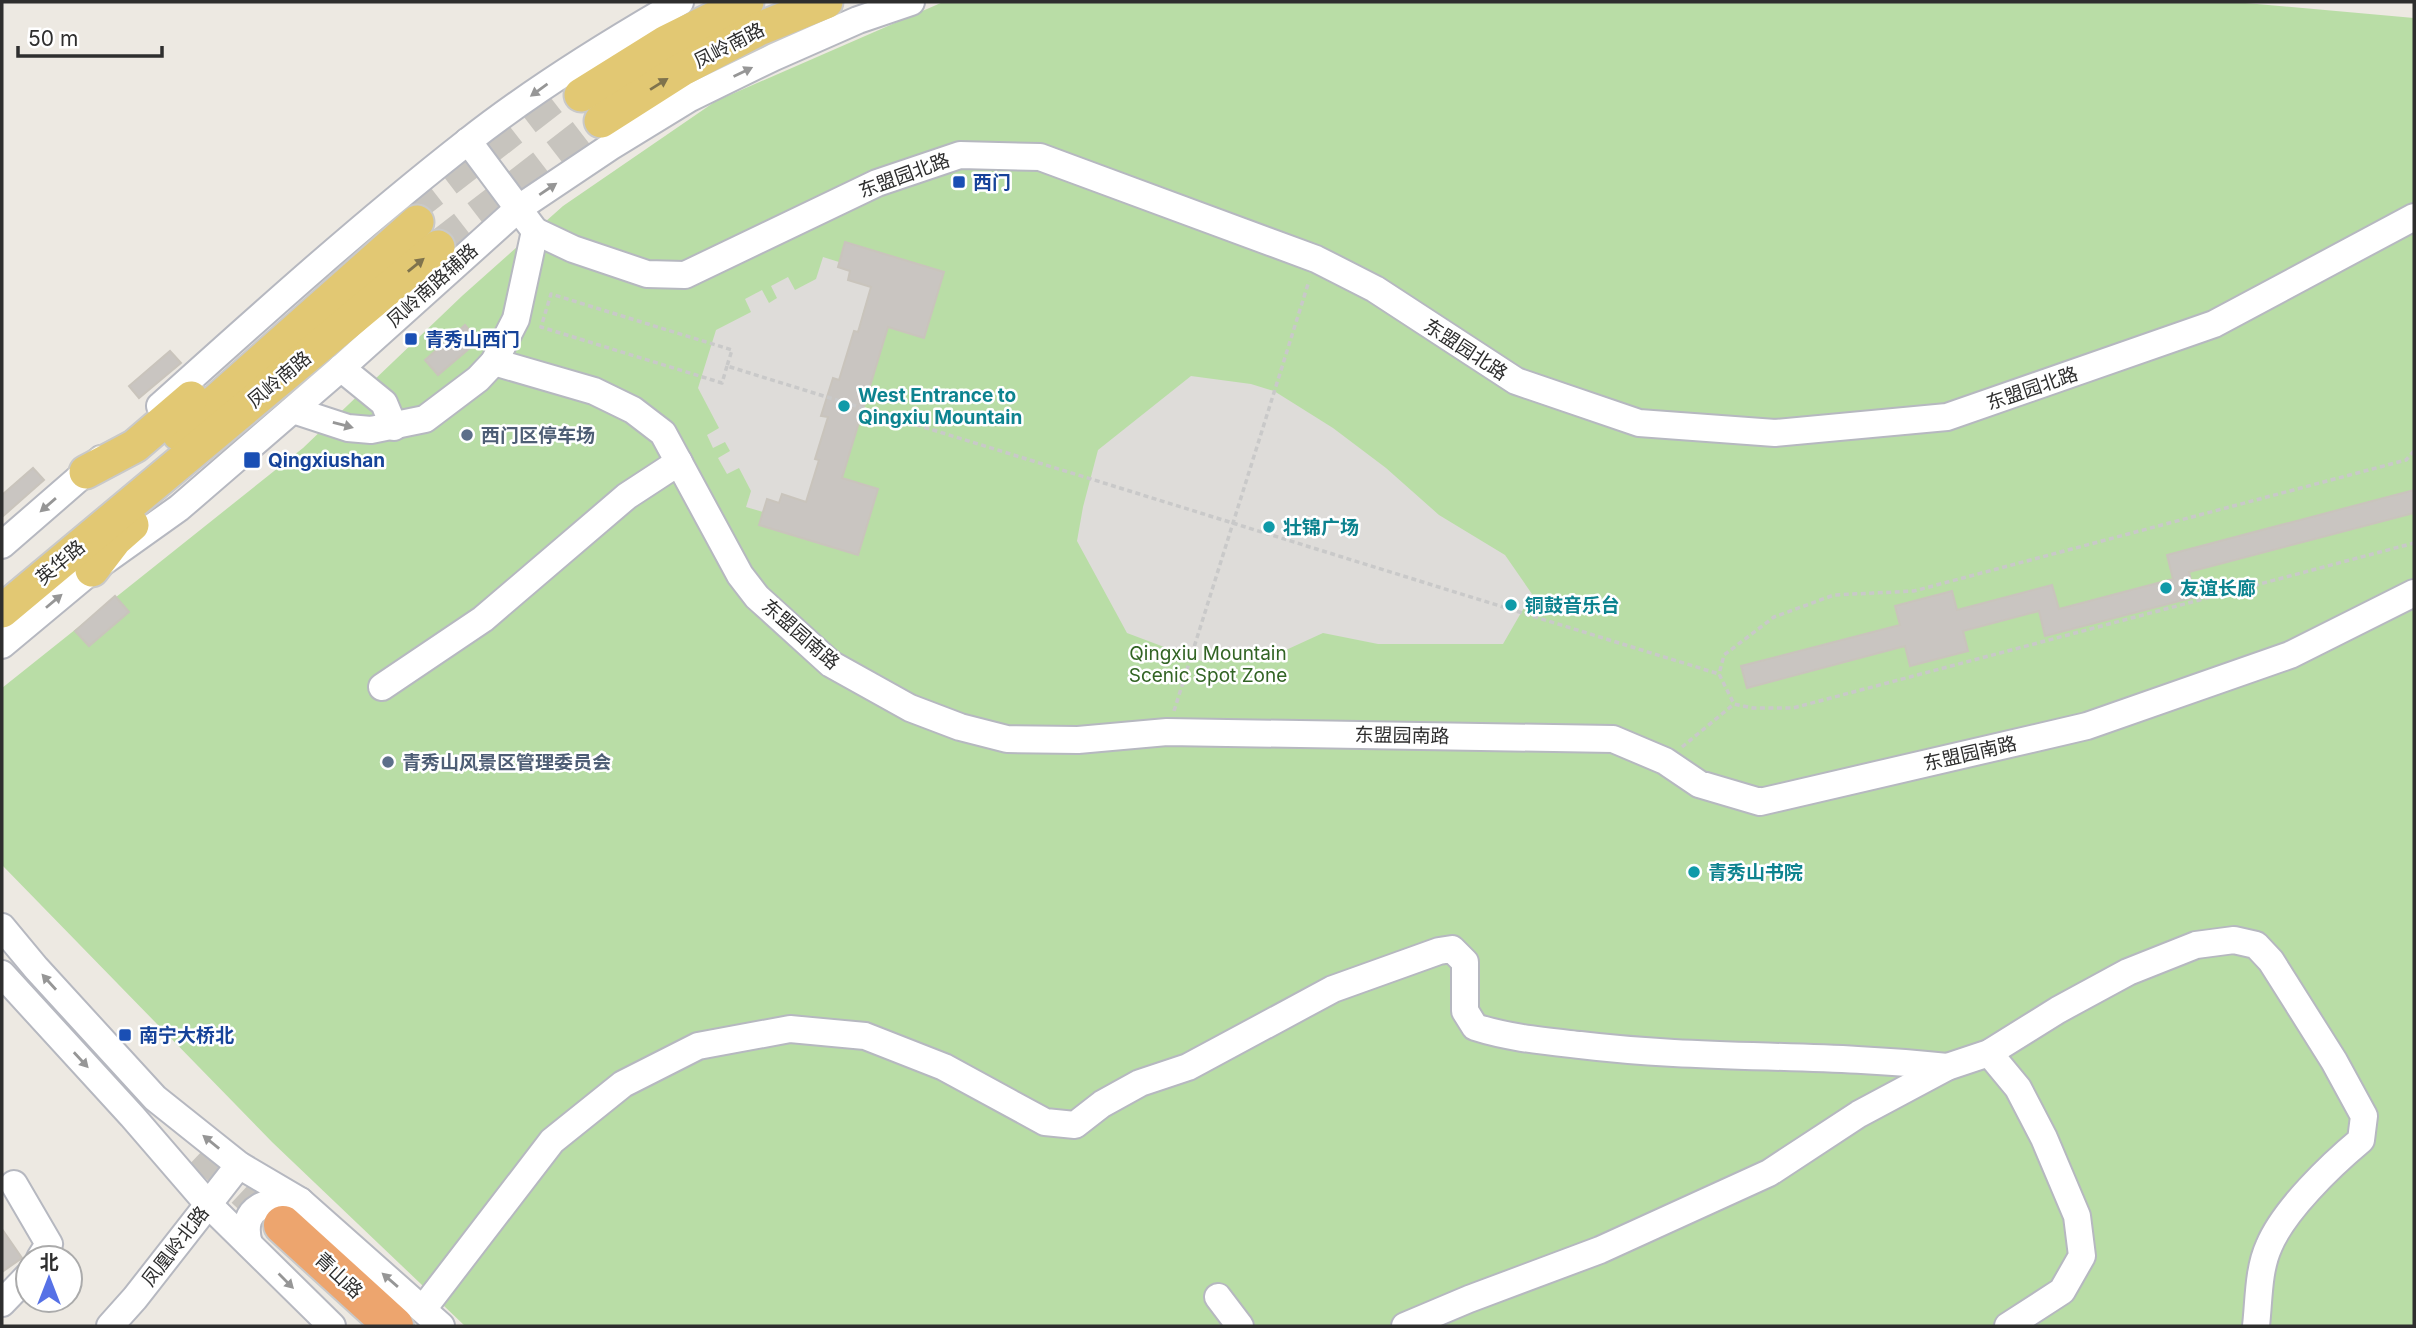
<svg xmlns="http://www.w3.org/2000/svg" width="2416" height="1328" font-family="Inter,'Noto Sans SC',sans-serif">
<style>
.green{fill:#b9dda6}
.plaza{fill:#dedcd9}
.building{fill:#c9c5c1;stroke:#c9c4bc;stroke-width:2}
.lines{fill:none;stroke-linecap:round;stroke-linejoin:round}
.major-tunnel{stroke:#c7c4be;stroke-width:33;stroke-dasharray:33 17;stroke-linecap:butt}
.highway-tunnel{stroke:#c7c4be;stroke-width:38;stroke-dasharray:38 19;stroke-linecap:butt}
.minor-casing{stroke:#b6b8c0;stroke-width:30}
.major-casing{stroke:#c9c9c9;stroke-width:37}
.highway-casing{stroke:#c9c9c9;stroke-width:42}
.path{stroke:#c9c9c9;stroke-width:3.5;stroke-dasharray:5 3.5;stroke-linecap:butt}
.minor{stroke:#fff;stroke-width:26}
.major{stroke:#e2c873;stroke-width:33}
.highway{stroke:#eda56e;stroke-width:38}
.oneway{fill:#969696}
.oneway2{fill:#7f734d}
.transit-dot{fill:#1a4fb4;stroke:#fff;stroke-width:2.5}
.culture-dot{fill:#0f9aa8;stroke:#fff;stroke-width:2.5}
.service-dot{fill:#5c6f8a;stroke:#fff;stroke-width:2.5}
.labels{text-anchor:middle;stroke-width:5;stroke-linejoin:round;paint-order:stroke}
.street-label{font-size:19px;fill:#2e2e2e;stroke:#fff}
.transit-label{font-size:19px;font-weight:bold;fill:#164399;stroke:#fff;text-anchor:start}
.culture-label{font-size:19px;font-weight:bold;fill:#0d838f;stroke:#fff;text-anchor:start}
.service-label{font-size:19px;font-weight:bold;fill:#4e5e75;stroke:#fff;text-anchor:start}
.park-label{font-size:19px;fill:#326424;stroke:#fff}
</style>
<rect width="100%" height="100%" fill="#ede9e2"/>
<polygon class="green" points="943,2 2234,2 2414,18 2414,1326 465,1326 272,1142 2,865 2,688 303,448 462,296 563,206 716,101"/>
<g class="plaza">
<polygon points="823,257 839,262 838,267 850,271 848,280 871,287 862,316 862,333 854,331 839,380 833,379 821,415 828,417 823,461 816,470 806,502 782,494 779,503 767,500 763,512 746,507 751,491 739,468 727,474 718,458 730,451 725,442 713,448 707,435 719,428 698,388 716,330 751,312 745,299 762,290 769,303 777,298 771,286 788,277 795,290 816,279"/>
<polygon points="1191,376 1251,384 1274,391 1333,428 1386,468 1439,515 1505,555 1532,594 1503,644 1378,644 1323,633 1275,655 1204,662 1127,633 1077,541 1083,507 1098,450"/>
</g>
<g class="building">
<polygon points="845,242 944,272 924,338 888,327 842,478 878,489 858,555 759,525 767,499 779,503 782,494 806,502 819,460 815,459 828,417 821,416 833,378 839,380 854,331 858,332 871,287 848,280 850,271 838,267"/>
<polygon points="465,325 478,341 438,375 425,360"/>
<polygon points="170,351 181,363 139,398 129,386"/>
<polygon points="33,468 44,480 2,517 2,495"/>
<polygon points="2414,490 2414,513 2189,572 2195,597 2045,636 2039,611 1963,631 1968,651 1910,666 1905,646 1747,688 1741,666 1900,625 1895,606 1952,591 1957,610 2052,585 2059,609 2173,579 2167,555"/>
<polygon points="115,596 129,612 89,646 75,631"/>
<polygon points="2,1229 22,1258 2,1272"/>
</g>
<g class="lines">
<g class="major-tunnel">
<polyline points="407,211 571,84"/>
<polyline points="438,247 601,121"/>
</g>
<polyline class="highway-tunnel" points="203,1150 283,1225"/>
<g class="minor-casing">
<g id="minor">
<polyline points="535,231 573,249 647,274 685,275 877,183 960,155 1040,157 1316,259 1375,289 1516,381 1639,423 1775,433 1947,417 2214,324 2414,217"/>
<polyline points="494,362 594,391 633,410 663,433 740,575 757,597 831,664 910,708 960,727 1007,739 1078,740 1167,732 1613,739 1665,761 1699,784 1760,802 2087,726 2290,655 2414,593"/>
<polyline points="341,368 384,403 394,427"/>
<path d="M160 406C260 316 361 225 467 142 534 89 607 44 680 2"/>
<polyline points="293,410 348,428 371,430 425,419 478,379 494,362 516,319 535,231 468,141"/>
<polyline points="2,545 101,459"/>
<polyline points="2,645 92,570 179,508 341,368 519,208 610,147 690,98 774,57 858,20 911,2"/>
<polyline points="382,687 483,619 627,496 679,462"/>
<polyline points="2,927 36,968 155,1098 239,1165 300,1201 441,1326"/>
<polyline points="2,974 132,1116 208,1204 332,1326"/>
<polyline points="1989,1053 2018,1088 2044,1138 2077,1216 2082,1256 2062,1291 2008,1326"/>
<polyline points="14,1184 49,1244 40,1258"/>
<path d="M249 1244C238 1205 270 1199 300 1201"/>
<polyline points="1218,1297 1240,1326"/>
<polyline points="2,1303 28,1276"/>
<path d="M423 1309 552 1141 623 1084 698 1046 790 1029 865 1036 944 1067 1045 1122 1075 1125 1102 1104 1140 1083 1188 1067 1333 989 1439 951 1452 949 1465 962V1011L1475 1027C1509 1038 1544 1041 1580 1045 1702 1060 1825 1053 1947 1067"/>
<polyline points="110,1326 135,1298 239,1165"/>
<path d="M1405 1326 1469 1299 1600 1250 1769 1173 1859 1114 1947 1067 1989 1053 2058 1010 2128 972 2196 945 2234 940 2256 945 2271 961 2334 1061 2364 1116 2361 1140C2331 1165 2284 1210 2269 1246 2258 1270 2259 1300 2256 1326"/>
</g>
</g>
<g class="major-casing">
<g id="major">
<polyline points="581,95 666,42 747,2"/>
<polyline points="601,121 681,70 759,29 826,2"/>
<polyline points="179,434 417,222"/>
<polyline points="86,472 135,446 191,398"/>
<polyline points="92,570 115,540 132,525"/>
<polyline points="2,611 438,247"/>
</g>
</g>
<g class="highway-casing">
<polyline id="highway" points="283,1225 394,1326"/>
</g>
<g class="path">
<polyline points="727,366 722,383 541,327 551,294 732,350 727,366 1719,674"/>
<polyline points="2414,451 2406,460 1914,591 1834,595 1774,617 1724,655 1719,674 1734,704 1753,708 1793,708 2414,543"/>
<polyline points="1174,711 1309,281"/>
<polyline points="1682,747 1734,704"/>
</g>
<use href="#minor" class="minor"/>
<use href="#major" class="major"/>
<use href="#highway" class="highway"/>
</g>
<defs><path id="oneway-solid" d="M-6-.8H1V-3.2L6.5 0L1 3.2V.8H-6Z" transform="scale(1.75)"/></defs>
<g class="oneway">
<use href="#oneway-solid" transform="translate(743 72) rotate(-26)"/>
<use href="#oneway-solid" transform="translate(539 90) rotate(144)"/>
<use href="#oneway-solid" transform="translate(548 189) rotate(-34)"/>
<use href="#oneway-solid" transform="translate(343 425) rotate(15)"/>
<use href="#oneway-solid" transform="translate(48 505) rotate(139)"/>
<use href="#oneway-solid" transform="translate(54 601) rotate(-40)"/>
<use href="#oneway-solid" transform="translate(49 982) rotate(-132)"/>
<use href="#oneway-solid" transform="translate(81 1060) rotate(47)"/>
<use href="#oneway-solid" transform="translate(211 1142) rotate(-141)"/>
<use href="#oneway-solid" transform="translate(390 1280) rotate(-139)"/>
<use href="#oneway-solid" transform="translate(286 1281) rotate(45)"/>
</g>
<g class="oneway2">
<use href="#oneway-solid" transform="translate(659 84) rotate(-32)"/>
<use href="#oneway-solid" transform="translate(416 265) rotate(-39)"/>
</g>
<g class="transit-dot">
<rect x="952" y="175" width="14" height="14" rx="3.5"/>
<rect x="404" y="332" width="14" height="14" rx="3.5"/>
<rect x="243" y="451" width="18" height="18" rx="3.5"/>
<rect x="118" y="1028" width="14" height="14" rx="3.5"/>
</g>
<g class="culture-dot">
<circle cx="844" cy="406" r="7"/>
<circle cx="1269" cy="527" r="7"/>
<circle cx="2166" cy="588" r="7"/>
<circle cx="1511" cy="605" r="7"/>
<circle cx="1694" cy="872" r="7"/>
</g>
<g class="service-dot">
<circle cx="467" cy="435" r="7"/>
<circle cx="388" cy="762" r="7"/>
</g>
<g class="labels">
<g class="street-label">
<text transform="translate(729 45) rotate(-27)" y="7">凤岭南路</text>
<text transform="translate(904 175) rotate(-20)" y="7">东盟园北路</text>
<text transform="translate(432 285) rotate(-42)" y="7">凤岭南路辅路</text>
<text transform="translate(1466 349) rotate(33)" y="7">东盟园北路</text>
<text transform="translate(279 379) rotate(-40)" y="7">凤岭南路</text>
<text transform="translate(2032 388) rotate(-19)" y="7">东盟园北路</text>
<text transform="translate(60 562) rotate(-40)" y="7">英华路</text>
<text transform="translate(801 634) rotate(41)" y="7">东盟园南路</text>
<text transform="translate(1402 735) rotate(1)" y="7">东盟园南路</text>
<text transform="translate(1970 753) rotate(-13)" y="7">东盟园南路</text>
<text transform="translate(175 1246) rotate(-52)" y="7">凤凰岭北路</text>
<text transform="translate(339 1275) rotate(43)" y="7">青山路</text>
</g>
<g class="transit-label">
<text x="973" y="189">西门</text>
<text x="425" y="346">青秀山西门</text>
<text x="268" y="467">Qingxiushan</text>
<text x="139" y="1042">南宁大桥北</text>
</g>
<g class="culture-label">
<text x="858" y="402">West Entrance to<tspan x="858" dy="22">Qingxiu Mountain</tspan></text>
<text x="1283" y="534">壮锦广场</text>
<text x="2180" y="595">友谊长廊</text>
<text x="1525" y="612">铜鼓音乐台</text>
<text x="1708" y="879">青秀山书院</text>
</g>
<g class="service-label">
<text x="481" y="442">西门区停车场</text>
<text x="402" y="769">青秀山风景区管理委员会</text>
</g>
<g class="park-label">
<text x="1208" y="660">Qingxiu Mountain<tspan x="1208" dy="22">Scenic Spot Zone</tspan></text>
</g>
</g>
<rect width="2416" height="1328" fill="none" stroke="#2e2e2e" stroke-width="7"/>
<g transform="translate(49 1279)"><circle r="33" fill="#ffffff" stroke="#ababab" stroke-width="2"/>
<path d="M0-5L12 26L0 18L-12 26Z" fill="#5671e6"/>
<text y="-10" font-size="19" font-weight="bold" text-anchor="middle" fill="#2e2e2e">北</text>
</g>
<path d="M18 46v10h144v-10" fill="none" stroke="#2e2e2e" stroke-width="3.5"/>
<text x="28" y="46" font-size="21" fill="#2e2e2e" stroke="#ffffff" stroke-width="5" paint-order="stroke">50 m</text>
</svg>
